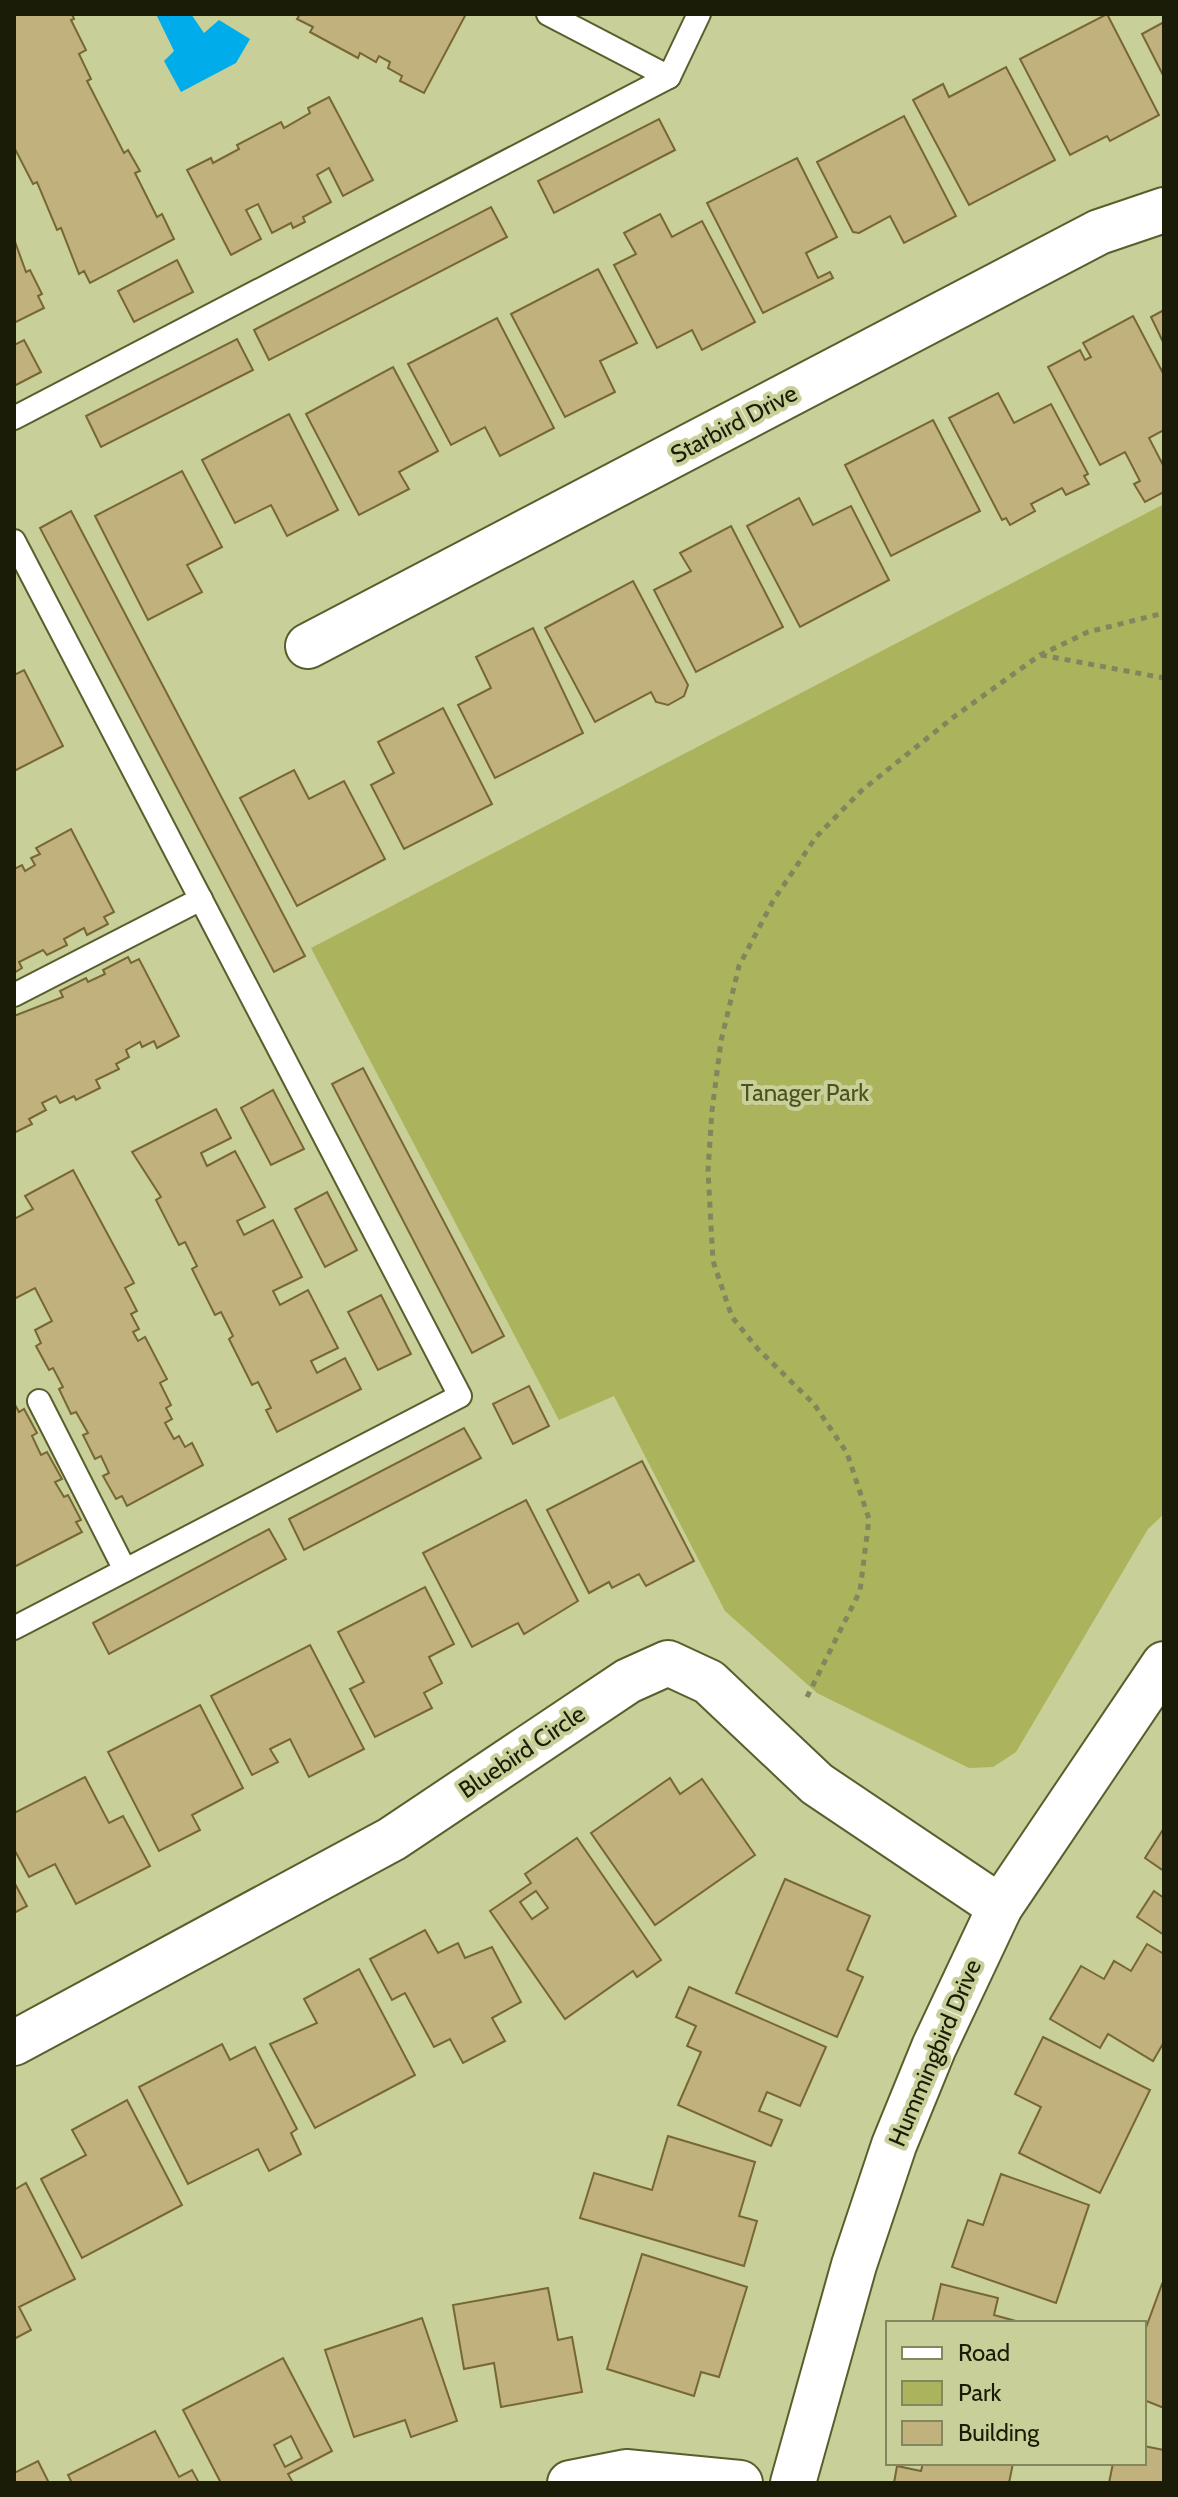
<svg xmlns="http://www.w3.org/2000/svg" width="1178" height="2497" font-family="Cabin,sans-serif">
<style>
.green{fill:#abb35c}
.water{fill:#00ace9}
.building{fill:#c1b17d;stroke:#766734;stroke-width:2;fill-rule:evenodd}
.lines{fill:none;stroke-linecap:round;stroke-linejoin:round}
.lane-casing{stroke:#5a5e2c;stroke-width:26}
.street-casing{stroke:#5a5e2c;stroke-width:48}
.path{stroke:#82865d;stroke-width:5;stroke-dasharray:6 6;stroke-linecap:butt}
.lane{stroke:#fff;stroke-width:22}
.street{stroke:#fff;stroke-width:44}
.labels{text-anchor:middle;stroke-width:8;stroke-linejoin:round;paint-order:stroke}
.street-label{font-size:24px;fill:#1b1c07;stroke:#c9cf98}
.park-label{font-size:24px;fill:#4e5221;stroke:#c9cf98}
</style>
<rect width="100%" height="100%" fill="#c9cf98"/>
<polygon class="green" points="1164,504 1164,1514 1148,1529 1016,1752 993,1767 969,1768 817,1693 725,1611 614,1396 559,1420 311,948"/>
<polygon class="water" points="156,14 191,14 204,33 219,20 250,39 236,63 181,92 164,61 174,51"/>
<g class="building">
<polygon points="14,14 72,14 74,19 71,20 86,50 79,54 91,79 87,81 124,153 128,150 140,171 135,173 157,217 162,214 174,239 90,283 84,271 79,274 61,228 57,230 37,182 33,184 14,147"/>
<polygon points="300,14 466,14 424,93 400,81 402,76 388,68 390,62 379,56 376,62 360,53 358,58 310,32 313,27 297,19"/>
<polygon points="1107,14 1159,115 1110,141 1107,136 1070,155 1020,59"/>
<polygon points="1164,22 1164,77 1142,34"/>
<polygon points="1006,67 1055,160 969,205 913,100 943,84 949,97"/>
<polygon points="329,97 373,180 343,196 329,168 317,175 331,202 303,217 305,222 293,228 291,223 272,233 258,204 246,210 261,239 231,255 187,170 211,158 213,163 239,149 237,145 281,122 284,128 310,113 308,108"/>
<polygon points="904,116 956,216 904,243 890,216 859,233 853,232 817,162"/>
<polygon points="659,119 675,150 554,213 538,181"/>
<polygon points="797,158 837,237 806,253 818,278 830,272 833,278 763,313 707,203"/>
<polygon points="491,207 507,237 269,360 254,330"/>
<polygon points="660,214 672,237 702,221 755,322 702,350 692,330 657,348 614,265 636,254 624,233"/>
<polygon points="14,239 26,272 30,270 42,294 38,296 44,308 14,323"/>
<polygon points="177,260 193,292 134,322 118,291"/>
<polygon points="598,269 637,343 600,361 615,392 565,417 511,314"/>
<polygon points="1164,310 1164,344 1151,317"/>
<polygon points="1133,316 1164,375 1164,430 1149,438 1164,467 1164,492 1145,502 1134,484 1140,481 1125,452 1100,465 1048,367 1080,350 1085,360 1091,357 1083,343"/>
<polygon points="497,318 554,428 500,456 485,427 451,445 408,364"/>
<polygon points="237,339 253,370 101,447 86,416"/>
<polygon points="24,340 41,372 14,386 14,345"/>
<polygon points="393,367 438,451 399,472 409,489 359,515 306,414"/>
<polygon points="998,393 1014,423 1051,404 1088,474 1084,476 1089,484 1066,495 1062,488 1031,504 1035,511 1010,525 1006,518 1002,520 949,418"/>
<polygon points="289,414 338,510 287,536 271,505 235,523 202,460"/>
<polygon points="933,420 980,511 891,556 845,465"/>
<polygon points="182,471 222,547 187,565 202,592 148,620 95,516"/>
<polygon points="799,498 813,525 851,506 889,580 800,627 747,526"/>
<polygon points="71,511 305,956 274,972 40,528"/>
<polygon points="731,526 783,627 696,672 654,590 691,571 680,553"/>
<polygon points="633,581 688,685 684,696 668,705 656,702 651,692 595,722 545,628"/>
<polygon points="533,628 583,733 495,778 458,705 491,688 476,657"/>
<polygon points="24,670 63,746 14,771 14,675"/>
<polygon points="443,708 492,804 404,849 371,785 394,773 378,742"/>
<polygon points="294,770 309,799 344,781 385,859 297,906 240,798"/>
<polygon points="71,829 114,912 104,917 108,924 87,935 84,928 64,939 67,945 47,955 43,950 19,962 22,968 14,973 14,869 22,865 25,871 35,865 31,858 40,854 36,848"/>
<polygon points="128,957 131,963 139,959 179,1036 157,1048 154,1041 142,1047 140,1042 126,1050 129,1057 116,1064 119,1069 96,1080 100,1088 76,1100 74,1096 60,1103 56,1096 42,1103 46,1110 29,1119 32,1124 14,1133 14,1016 63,997 60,991 86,978 88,982 105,974 103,970"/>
<polygon points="363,1068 504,1336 472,1353 332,1084"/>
<polygon points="273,1090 304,1149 271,1165 241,1108"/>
<polygon points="216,1109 231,1138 201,1153 207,1166 235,1151 265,1207 237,1221 244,1235 273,1220 302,1277 273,1291 280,1305 308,1290 338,1348 311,1361 317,1373 345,1358 361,1389 277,1432 266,1410 271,1408 258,1382 252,1385 229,1339 233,1336 221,1312 215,1315 192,1269 197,1266 185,1242 179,1245 156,1200 161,1197 132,1152"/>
<polygon points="73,1170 134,1283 125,1288 137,1311 131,1314 139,1329 133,1332 138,1341 145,1337 167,1379 160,1383 171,1405 166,1408 172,1419 165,1423 174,1439 179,1436 185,1447 192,1443 203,1465 127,1506 122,1496 116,1499 103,1476 109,1473 101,1456 95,1459 83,1435 88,1433 76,1412 71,1414 59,1389 63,1387 53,1368 49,1370 36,1346 41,1343 35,1330 52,1321 35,1288 14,1299 14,1219 33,1209 25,1196"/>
<polygon points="327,1192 357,1250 325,1267 295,1209"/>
<polygon points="381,1295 411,1354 378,1370 348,1312"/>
<polygon points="529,1386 549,1426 513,1444 493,1404"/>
<polygon points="14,1403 19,1412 24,1409 37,1433 32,1436 41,1455 47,1452 62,1479 55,1482 64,1497 68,1495 81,1520 76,1522 82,1532 14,1567"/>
<polygon points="464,1428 481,1458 304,1550 289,1519"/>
<polygon points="642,1461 694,1561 646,1586 639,1574 612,1588 609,1582 589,1593 547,1510"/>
<polygon points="526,1500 578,1601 524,1634 518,1623 472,1647 423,1553"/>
<polygon points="269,1529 286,1559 109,1654 93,1623"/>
<polygon points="425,1587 454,1644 429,1657 442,1683 424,1693 432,1708 375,1737 350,1689 364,1682 338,1632"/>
<polygon points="310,1645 364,1749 309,1777 290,1739 270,1749 278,1762 252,1775 211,1696"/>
<polygon points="200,1705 243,1788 192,1815 200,1830 159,1851 108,1752"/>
<polygon points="85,1777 109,1823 123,1816 150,1866 76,1904 55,1864 29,1877 14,1849 14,1813"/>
<polygon points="670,1778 680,1794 702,1779 755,1855 655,1925 591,1833"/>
<polygon points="1164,1828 1164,1871 1145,1858"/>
<path d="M577 1838 661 1960 637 1977 633 1971 565 2019 490 1911 531 1883 525 1874ZM536 1891 548 1908 532 1919 520 1902Z"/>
<polygon points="785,1879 870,1916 847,1970 863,1977 837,2037 736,1993"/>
<polygon points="14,1882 27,1906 14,1913"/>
<polygon points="1154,1891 1164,1898 1164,1935 1137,1917"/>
<polygon points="425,1930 438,1953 458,1943 465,1958 492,1947 521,2002 492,2018 505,2041 463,2063 450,2039 434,2047 405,1993 392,2000 370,1959"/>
<polygon points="1147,1944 1164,1954 1164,2042 1153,2061 1108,2034 1100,2048 1050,2019 1081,1966 1104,1979 1114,1961 1131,1971"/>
<polygon points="359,1969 415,2075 315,2128 270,2044 317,2023 304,1999"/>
<polygon points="689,1987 826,2047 800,2106 767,2092 759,2111 782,2120 771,2146 678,2105 701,2052 687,2046 696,2026 676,2017"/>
<polygon points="1043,2037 1150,2090 1100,2193 1019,2153 1041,2107 1015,2094"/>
<polygon points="222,2044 230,2060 255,2047 297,2129 291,2133 301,2154 269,2171 258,2149 188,2184 139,2087"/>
<polygon points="127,2100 182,2205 82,2258 41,2179 86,2155 72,2130"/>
<polygon points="668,2136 755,2162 739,2216 757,2221 744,2266 580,2218 594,2173 652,2190"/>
<polygon points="1001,2174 1089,2205 1056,2303 952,2267 968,2220 983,2225"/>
<polygon points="26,2183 75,2279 19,2307 31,2330 14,2339 14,2190"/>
<polygon points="642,2254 747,2287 719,2377 701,2372 694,2396 607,2369"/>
<polygon points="941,2284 998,2298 994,2315 1023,2323 932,2323"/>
<polygon points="1162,2284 1164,2285 1164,2408 1144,2400 1144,2333"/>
<polygon points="548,2288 558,2340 572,2337 582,2392 501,2407 494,2363 464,2369 453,2305"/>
<polygon points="422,2318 457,2421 411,2437 405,2420 354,2437 325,2350"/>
<path d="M283 2358 332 2451 288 2474 293 2483H221L183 2410ZM291 2436 302 2458 285 2467 274 2445Z"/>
<polygon points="155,2431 179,2477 192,2470 199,2483 72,2483 68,2475"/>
<polygon points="1144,2446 1164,2450 1164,2483 1109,2483 1113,2463 1144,2463"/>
<polygon points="38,2461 49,2483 14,2483 14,2473"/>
<polygon points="923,2463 1013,2463 1009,2483 894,2483 897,2466 921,2471"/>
</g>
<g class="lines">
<g class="lane-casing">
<g id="lane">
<polyline points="548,14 669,77"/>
<polyline points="14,418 669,77 699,14"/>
<polyline points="14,541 460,1396 14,1628"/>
<polyline points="14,995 201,899"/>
<polyline points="39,1401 125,1570"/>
</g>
</g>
<g class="street-casing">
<g id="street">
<polyline points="308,646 1099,232 1164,210"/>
<polyline points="14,2043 392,1839 628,1681 668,1663 709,1682 817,1784 1000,1907"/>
<polyline points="570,2483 626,2472 740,2483"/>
<polyline points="793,2483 854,2265 894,2145 934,2047 1000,1907 1164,1664"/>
</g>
</g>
<g class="path">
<polyline points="1041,655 1164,678"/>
<polyline points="807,1697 860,1591 869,1519 847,1453 814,1404 757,1348 732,1317 713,1261 708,1171 712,1111 721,1041 739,966 773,901 816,837 861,791 955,716 1040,655 1088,632 1164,613"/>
</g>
<use href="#lane" class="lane"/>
<use href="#street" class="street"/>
</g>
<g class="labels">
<g class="street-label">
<text transform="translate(734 424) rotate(-28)" y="8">Starbird Drive</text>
<text transform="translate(522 1752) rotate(-34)" y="8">Bluebird Circle</text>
<text transform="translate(935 2053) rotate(-67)" y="8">Hummingbird Drive</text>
</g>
<g class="park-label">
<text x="805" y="1101">Tanager Park</text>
</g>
</g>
<rect width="1178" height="2497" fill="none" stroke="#1b1c07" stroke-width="32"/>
<rect x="886" y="2321" width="260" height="144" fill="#c9cf98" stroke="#83875e" stroke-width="2"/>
<rect x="902" y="2347" width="40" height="12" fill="#ffffff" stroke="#83875e" stroke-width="2"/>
<text x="958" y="2361" font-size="24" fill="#1b1c07">Road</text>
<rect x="902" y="2381" width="40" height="24" fill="#abb35c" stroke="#83875e" stroke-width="2"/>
<text x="958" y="2401" font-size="24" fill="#1b1c07">Park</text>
<rect x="902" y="2421" width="40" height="24" fill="#c1b17d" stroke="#83875e" stroke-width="2"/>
<text x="958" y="2441" font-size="24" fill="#1b1c07">Building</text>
</svg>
